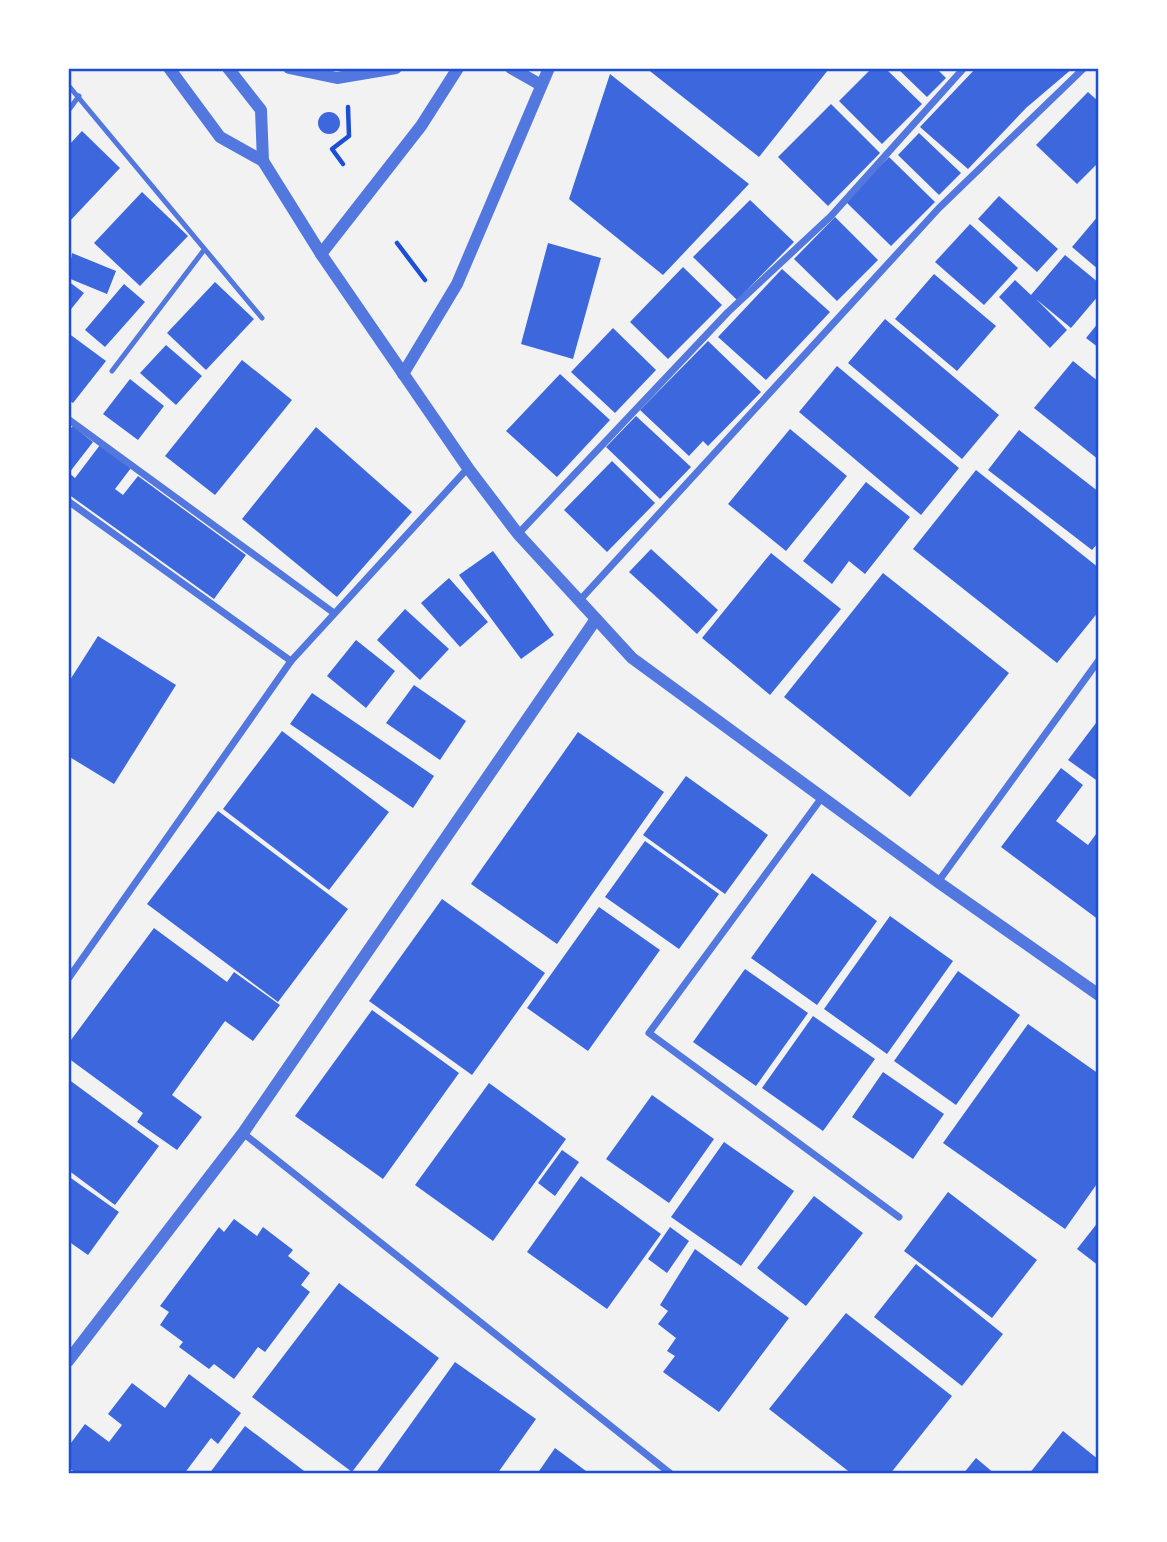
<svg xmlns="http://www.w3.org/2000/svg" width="1167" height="1542" font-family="Merriweather,serif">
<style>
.building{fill:#3d67dc}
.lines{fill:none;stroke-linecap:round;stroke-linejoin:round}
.path{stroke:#1d4ed8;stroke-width:4.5}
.service{stroke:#5277de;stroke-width:5}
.minor{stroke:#5277de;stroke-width:7}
.tertiary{stroke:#5277de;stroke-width:12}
.neatline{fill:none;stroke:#1d4ed8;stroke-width:2.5}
</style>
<rect width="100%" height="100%" fill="#f2f2f2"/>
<g class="building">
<polygon points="646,68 826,68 828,70 759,157"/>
<polygon points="872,68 885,68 922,104 882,144 839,101"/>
<polygon points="897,68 936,68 946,78 927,97"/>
<polygon points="976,68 1073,68 1026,108 968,169 920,127"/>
<polygon points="610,74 749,184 663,275 569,199"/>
<polygon points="1088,92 1099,102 1099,162 1077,184 1036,145"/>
<polygon points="831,104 880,153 828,206 778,157"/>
<circle cx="329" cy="123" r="11"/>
<polygon points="82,131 120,168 68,223 68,146"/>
<polygon points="919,133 961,173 939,195 898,155"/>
<polygon points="889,157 935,202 891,246 845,201"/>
<polygon points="142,192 188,236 140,286 94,243"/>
<polygon points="999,196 1058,249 1037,272 978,219"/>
<polygon points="750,200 794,242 737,300 693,257"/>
<polygon points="1099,215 1099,270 1072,247"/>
<polygon points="835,217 878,260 837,301 794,259"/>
<polygon points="970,224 1018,268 984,305 935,262"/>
<polygon points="548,243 601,258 573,359 521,344"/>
<polygon points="72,253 116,271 107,294 68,278"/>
<polygon points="1065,255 1099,283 1099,295 1071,328 1036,299 1067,330 1050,348 999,297 1015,280 1031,295"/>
<polygon points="683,267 722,305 668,359 630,322"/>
<polygon points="782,269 830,312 766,380 718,337"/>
<polygon points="934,274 996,326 957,371 895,319"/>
<polygon points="68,281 84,293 68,313"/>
<polygon points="215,282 254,319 206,370 167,333"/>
<polygon points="124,284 145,302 105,347 85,330"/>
<polygon points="885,319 999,415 962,459 848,363"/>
<polygon points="1099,322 1099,348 1086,338"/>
<polygon points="613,328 656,370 615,413 571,372"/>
<polygon points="68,333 106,361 73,403 68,400"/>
<polygon points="708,341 761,392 708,446 703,441 689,456 640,410"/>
<polygon points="166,345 202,376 176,405 140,373"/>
<polygon points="242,360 292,400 215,495 165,456"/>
<polygon points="1073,361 1099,382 1099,460 1034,408"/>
<polygon points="837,366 959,468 921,515 799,412"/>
<polygon points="560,374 610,420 557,477 506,431"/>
<polygon points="130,379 164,406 138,440 103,414"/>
<polygon points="636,416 691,467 660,499 606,447"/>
<polygon points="73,426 93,442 69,473 75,478 100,445 131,468 115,489 123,495 138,476 246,555 214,599 68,494 68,431"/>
<polygon points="316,427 412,512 337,597 242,519"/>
<polygon points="790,429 847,476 786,551 728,504"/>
<polygon points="1019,430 1099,492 1099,542 1092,550 988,470"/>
<polygon points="612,461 655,503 607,552 564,510"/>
<polygon points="976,470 1099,568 1099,611 1057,663 913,549"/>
<polygon points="866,482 910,517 865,574 849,561 832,584 803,561"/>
<polygon points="651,549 718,610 697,634 629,572"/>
<polygon points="493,551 554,635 521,659 459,575"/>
<polygon points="771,553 841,609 770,695 702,638"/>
<polygon points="883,573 1009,673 910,797 784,697"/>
<polygon points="449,578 488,622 460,647 421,603"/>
<polygon points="405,609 449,649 420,680 377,640"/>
<polygon points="98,636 176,685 114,784 68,756 68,683"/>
<polygon points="356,640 395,671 366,708 327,676"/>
<polygon points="414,685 466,721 440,760 386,723"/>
<polygon points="312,693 434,776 413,808 290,724"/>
<polygon points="1099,719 1099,782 1068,760"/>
<polygon points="282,731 389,812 329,890 223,809"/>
<polygon points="578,732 664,792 557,944 471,884"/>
<polygon points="1061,768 1083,785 1056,821 1088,845 1099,830 1099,920 1001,847"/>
<polygon points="686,776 768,835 725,894 643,835"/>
<polygon points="218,811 348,909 278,1002 147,904"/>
<polygon points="645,841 719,894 679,949 605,897"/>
<polygon points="812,873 877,921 817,1005 751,958"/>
<polygon points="442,899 545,973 472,1075 369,1001"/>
<polygon points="599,907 660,950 588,1051 527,1008"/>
<polygon points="890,916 953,961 887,1054 824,1009"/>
<polygon points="154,928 227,982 234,972 280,1005 253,1041 225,1021 172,1095 202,1117 177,1150 137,1122 143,1113 68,1058 68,1044"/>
<polygon points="745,969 808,1013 756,1086 693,1042"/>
<polygon points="958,971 1020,1015 956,1105 894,1061"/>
<polygon points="372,1010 459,1073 383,1179 295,1116"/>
<polygon points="813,1016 875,1059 823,1131 762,1088"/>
<polygon points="1028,1024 1099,1074 1099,1181 1065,1229 943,1143"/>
<polygon points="883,1072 944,1114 913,1159 852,1117"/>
<polygon points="68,1079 159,1146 115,1205 68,1170"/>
<polygon points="489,1083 566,1139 493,1241 415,1185"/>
<polygon points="652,1095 714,1139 669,1203 606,1159"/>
<polygon points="724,1142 794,1191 741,1266 671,1217"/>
<polygon points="562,1150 579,1162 555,1196 538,1183"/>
<polygon points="68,1176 119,1212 88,1255 68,1241"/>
<polygon points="581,1176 661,1234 607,1309 527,1252"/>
<polygon points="948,1192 1037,1260 992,1318 904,1251"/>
<polygon points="814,1196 863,1233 806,1306 757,1268"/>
<polygon points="234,1219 257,1236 263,1227 293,1250 288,1256 310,1273 301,1285 310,1292 265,1352 258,1347 234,1379 214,1364 209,1369 179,1347 183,1342 160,1325 169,1312 160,1306 219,1227 224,1232"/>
<polygon points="1099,1221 1099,1266 1077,1249"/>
<polygon points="670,1227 689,1241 667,1273 648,1259"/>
<polygon points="695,1249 789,1318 719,1412 663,1372 675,1356 667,1351 676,1338 658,1324 668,1311 660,1305"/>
<polygon points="916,1264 1003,1334 962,1386 874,1317"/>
<polygon points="339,1283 439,1358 352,1472 252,1397"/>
<polygon points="846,1313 952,1396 890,1474 852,1474 769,1409"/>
<polygon points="455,1362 536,1419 497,1474 375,1474"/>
<polygon points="189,1374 241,1413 218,1444 211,1438 184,1474 77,1474 68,1467 68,1447 85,1424 109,1442 122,1425 108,1414 132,1383 165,1408"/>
<polygon points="245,1426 308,1474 209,1474"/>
<polygon points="1063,1431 1099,1460 1099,1474 1029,1474"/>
<polygon points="555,1448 590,1474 537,1474"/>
<polygon points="976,1458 995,1474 963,1474"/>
</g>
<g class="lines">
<g class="path">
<polyline points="343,164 332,149 349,136 348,107"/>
<polyline points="397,243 425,280"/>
</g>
<g class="service">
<polyline points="68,85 262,318"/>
<polyline points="68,111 79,96"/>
<polyline points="112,371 204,250"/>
</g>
<g class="minor">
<polyline points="68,419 334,613"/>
<polyline points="68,501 291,661"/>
<polyline points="518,534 728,312 831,216 964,68"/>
<polyline points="580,600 939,208 1084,68"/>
<polyline points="823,796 649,1033 899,1217"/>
<polyline points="938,882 1099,660"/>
<polyline points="68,979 291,661 468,468"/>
<polyline points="243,1133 671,1474"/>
</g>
<g class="tertiary">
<polyline points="169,68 220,137 263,161"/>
<polyline points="228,68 261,110 263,161 321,254 468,468 518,534 632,658 938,882 1099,995"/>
<polyline points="289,68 337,78 396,68"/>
<polyline points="511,68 541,85"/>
<polyline points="321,254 421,126 458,68"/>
<polyline points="403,374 457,284 549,68"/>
<polyline points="68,1361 243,1133 596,619"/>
</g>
</g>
<rect width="1167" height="1542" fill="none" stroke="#ffffff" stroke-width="140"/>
<rect x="70" y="70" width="1027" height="1402" class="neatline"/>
</svg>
